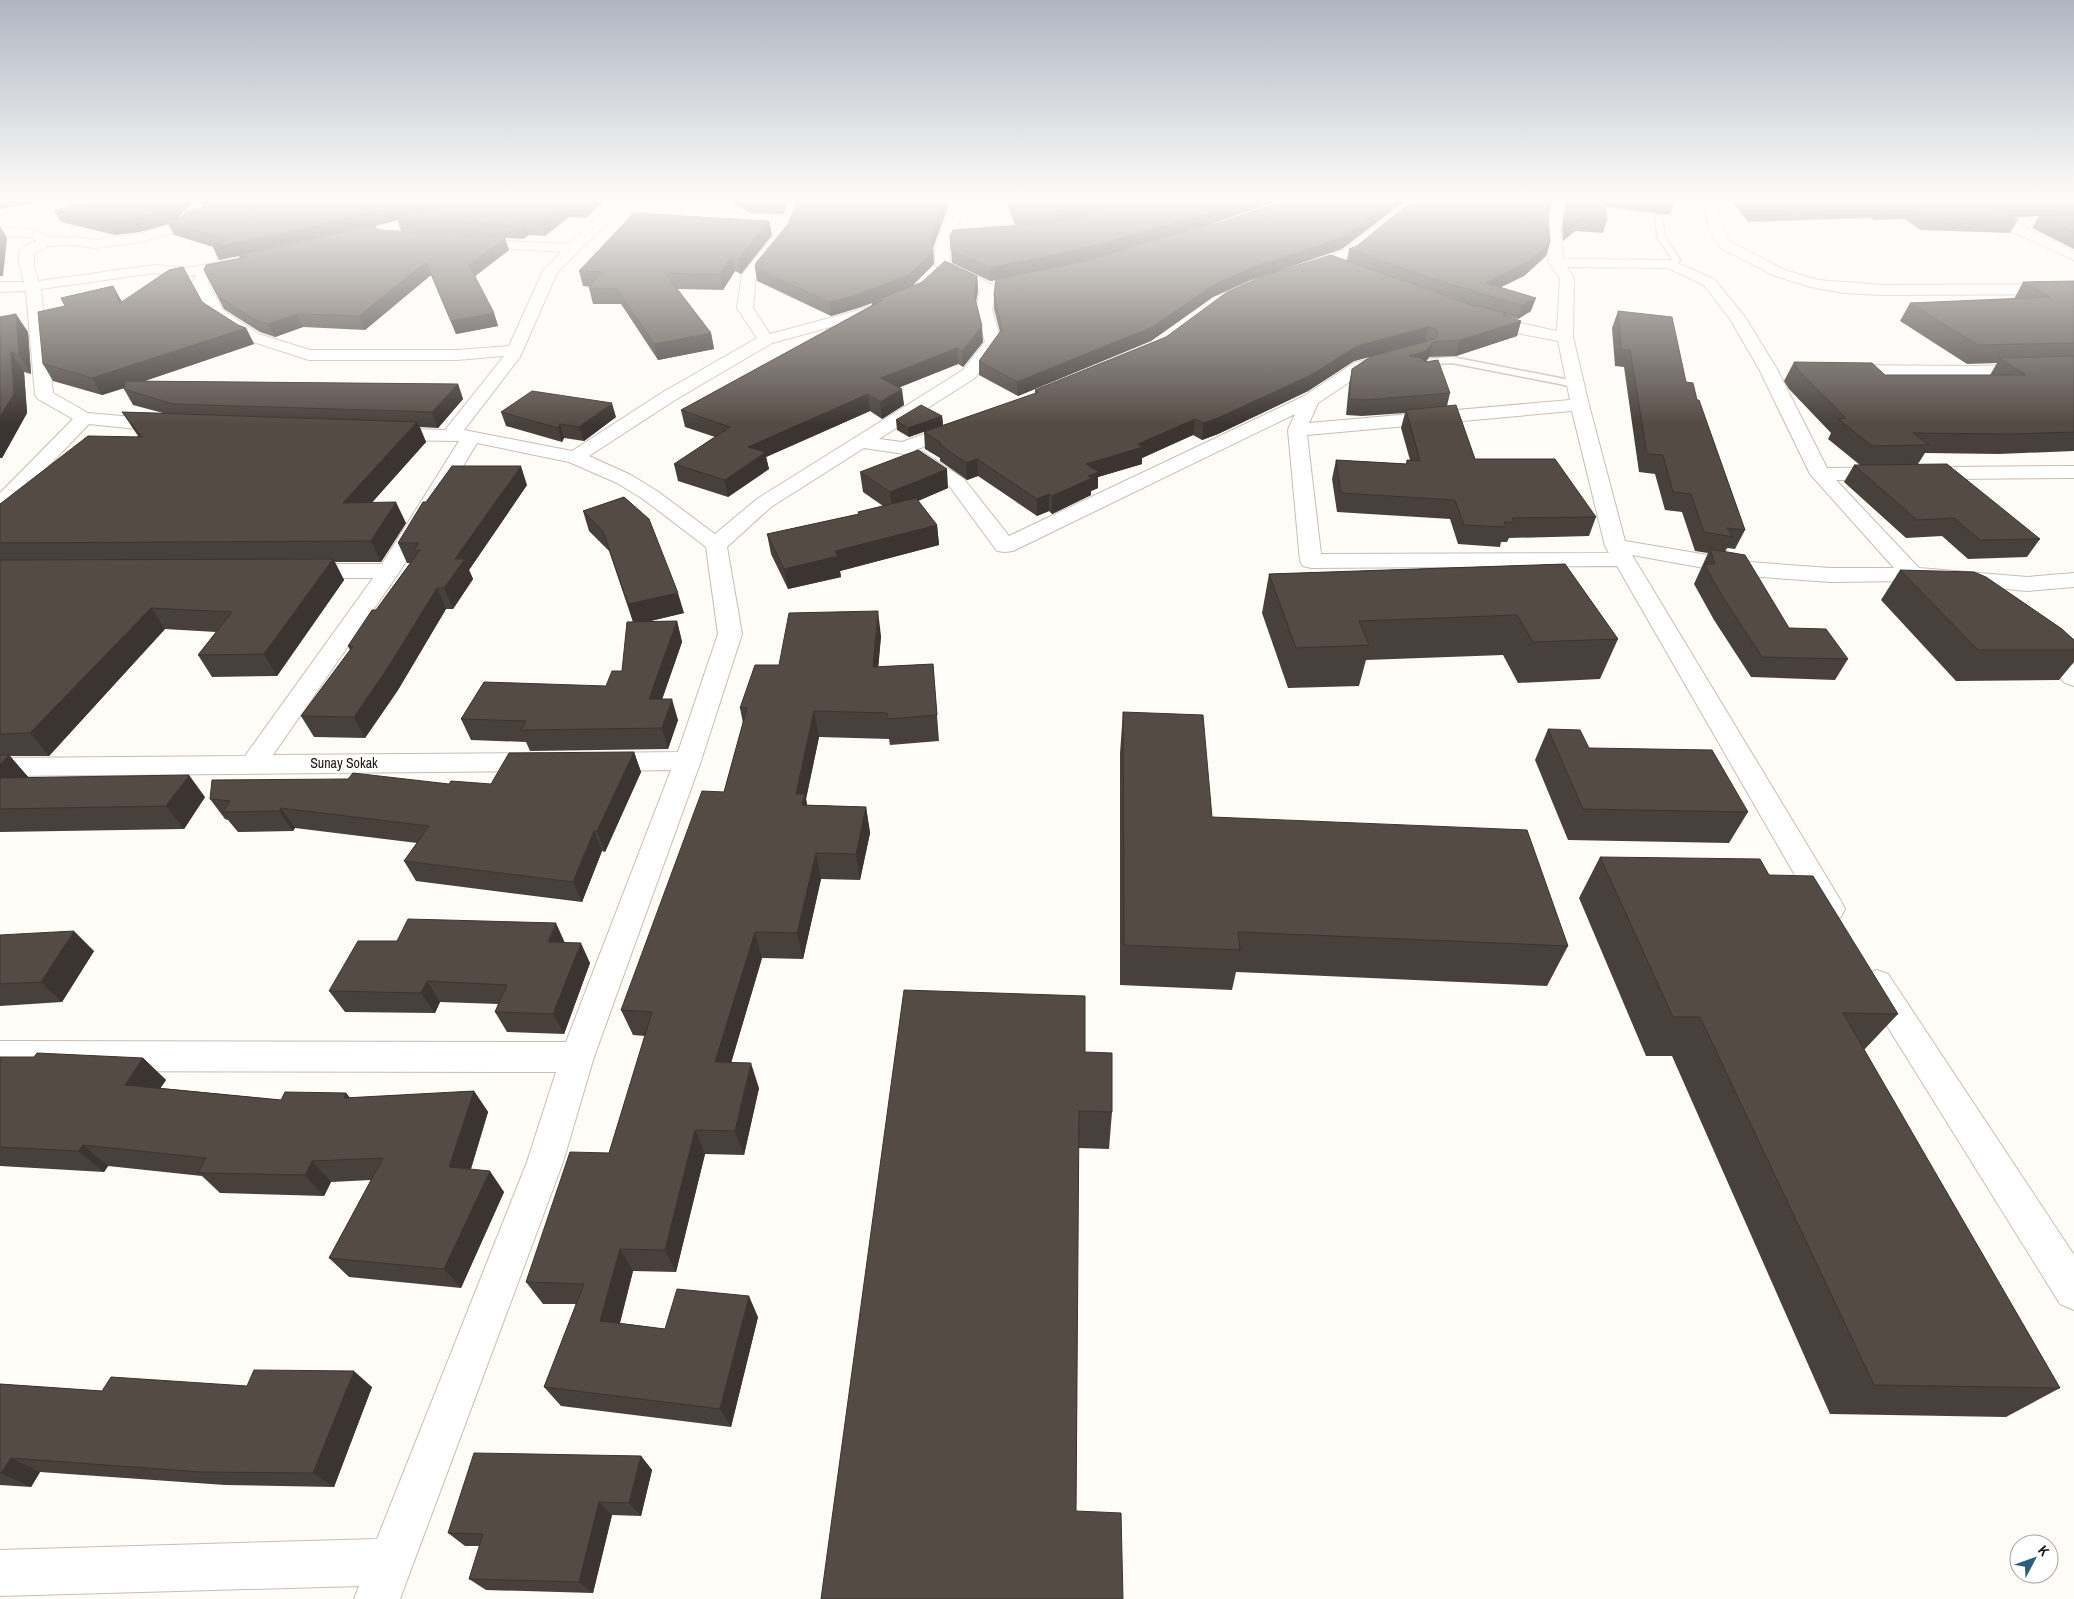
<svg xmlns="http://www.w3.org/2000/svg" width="2074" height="1599" font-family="'Archivo Narrow',sans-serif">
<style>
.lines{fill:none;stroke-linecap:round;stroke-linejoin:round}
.service-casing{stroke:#c8bdb5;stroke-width:3}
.minor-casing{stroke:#c8bdb5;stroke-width:2}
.service{fill:#fff;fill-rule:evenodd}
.minor{fill:#fff;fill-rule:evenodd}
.wall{fill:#48403a}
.shaded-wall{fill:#3b3430}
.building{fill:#544b44;stroke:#3b3430}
.labels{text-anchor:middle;stroke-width:5;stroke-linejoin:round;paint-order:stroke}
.street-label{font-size:14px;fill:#1a1613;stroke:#fff}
</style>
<rect width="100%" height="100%" fill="#fffbf7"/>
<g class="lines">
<g class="service-casing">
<g id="service">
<polygon points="1655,215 1662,217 1665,237 1680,260 1674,266 1667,264 1672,259 1657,237"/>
<polygon points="1452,357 1575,381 1580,384 1575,387 1452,363 1435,364 1427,376 1421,376 1419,374 1429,359"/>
</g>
</g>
<g class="minor-casing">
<g id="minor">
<path d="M195 201H209L187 229 140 242 95 248 71 245 49 246 34 253V267L39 281 154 265 186 268 242 258 247 259 249 262 247 265 212 272 208 283 223 310 259 334 310 350H457L509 346 543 271 561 252 469 246 462 242 464 239 569 244 615 201H629L557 273 520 357 464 430 572 451 663 392 757 338 737 308 742 275 775 234 780 224 687 219 625 221 618 217 620 214 687 211 784 216 791 201H804L788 235 756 275 753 308 770 334 859 310 880 302H892L894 305 892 308 871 316 772 343 675 400 589 456 631 475 657 491 715 534 757 499 963 370 985 342 976 309 980 290 938 269C928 253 947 218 953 201H966L949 249 950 264 993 285 996 288 992 309 1001 342 975 378 879 439 902 442 952 424 959 422 966 424 968 428 966 432 915 450 923 452 964 479 1009 536 1304 396 1354 363 1387 354 1393 355 1395 359 1393 363 1366 371 1318 403 1309 423 1570 400 1558 341 1522 334 1477 321 1475 318 1477 315 1483 313 1524 324 1557 331 1560 278 1549 263 1546 228 1552 201H1565L1560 228 1563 259 1671 260 1714 279 1745 317 1777 369 1827 468 2074 466V478L1836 480 1919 568 2027 577 2074 573V587L2027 591 1955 584 1952 590 1944 592 1910 581 1830 582 1749 576 1632 555 1841 901 1845 909 1841 917 1830 921 1819 917 1617 566 1311 568 1303 566 1300 561 1288 430 1295 414 1013 551 1005 552 997 551 950 487 909 460 906 456 909 453 904 454 864 448 771 507 727 547 742 634 701 761 594 1057 563 1162 400 1599H354L359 1586 0 1596V1550L377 1539 527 1162 556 1072 0 1071V1041L566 1042 671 770 600 771 591 768 587 762 591 756 600 753 678 752 718 634 706 547 643 499 617 483 569 462 477 443 400 571 273 755 542 753 551 756 555 762 551 768 542 771 0 776V758L245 756 373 578H301L293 576 290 571 293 566 301 564H382L459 441 387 440 380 438 378 434 380 430 387 428 445 430 504 356 457 360H309L247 340 211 316 192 283 196 275 186 276 154 273 41 289 53 393 88 413 166 420 173 422 175 426 173 430 166 432 89 424 7 509 0 511V493L73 419 38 399 35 395 26 291 0 292V282H24C22 274 15 256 21 249 24 245 32 243 37 241L31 238 0 235V227L35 230 50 238 71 237 95 240 139 234 177 223ZM1567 267 1668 268 1704 285 1730 319 1759 369 1810 474 1894 568H1830L1749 562 1625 541 1589 405 1573 337 1574 278ZM1572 411 1605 546 1609 553 1321 554 1307 435Z"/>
<polygon points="456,201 473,201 445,217 347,242 340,238 342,235 435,211"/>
<polygon points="1408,201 1423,201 1353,257 1303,275 1298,274 1296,271 1298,268 1343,251"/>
<polygon points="1706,201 1720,201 1719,213 1724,231 1731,242 1785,270 1818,280 1882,285 2074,284 2074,294 1882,295 1844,293 1811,287 1775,276 1721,248 1710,231 1705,213"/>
<polygon points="1967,201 1982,201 2012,221 2074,251 2074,260 2002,227"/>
<polygon points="2074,363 2074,373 1974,376 1844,375 1838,374 1835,370 1838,366 1844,365 1974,366"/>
<polygon points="2038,639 2046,641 2074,665 2074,686 2065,683 2030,651 2026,646 2030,641"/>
<polygon points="1877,970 1888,974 2074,1255 2074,1310 2060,1304 1866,992 1861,983 1866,974"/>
</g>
</g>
<use href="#service" class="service"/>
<use href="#minor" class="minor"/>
</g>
<g class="wall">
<polygon points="94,201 193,201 178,218 203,208 200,201 222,201 222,203 224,202 224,201 604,201 586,218 569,217 545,236 529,235 523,239 401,231 397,220 375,226 377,229 382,230 505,238 509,250 475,276 494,313 498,326 456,334 431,275 365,330 303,327 275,337 260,332 224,309 204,270 240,259 239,256 219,260 213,247 174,235 168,224 139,232 115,235 61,222 54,210"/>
<polygon points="730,201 789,201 783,214 750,213"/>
<polygon points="798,201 950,201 933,248 934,264 913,285 977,276 978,291 976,302 983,342 963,367 958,364 900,387 904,405 882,419 870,411 766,457 769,469 728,497 678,481 674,464 715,437 685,427 681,410 872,305 872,303 858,308 831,316 757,281 755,268 788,224"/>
<polygon points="1006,201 1124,201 1072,219 1208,225 1342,249 1278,271 1347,260 1349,249 1548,215 1550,243 1546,256 1524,276 1500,287 1531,311 1518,319 1507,316 1521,321 1517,336 1456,356 1429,357 1425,362 1450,393 1447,406 1475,459 1596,517 1589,536 1509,538 1507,542 1501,542 1500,547 1458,544 1450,519 1337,512 1332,479 1336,460 1406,464 1407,460 1410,460 1401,428 1405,413 1362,416 1346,415 1349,384 1352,369 1425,342 1354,361 1308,391 1218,434 1202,440 1193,435 1142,458 1142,464 1098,477 1098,488 1091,491 1091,495 1052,514 1049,511 1037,516 978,476 967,480 940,461 940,458 925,449 924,432 1035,393 1035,390 1166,337 1260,277 1251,280 1213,297 1151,341 1018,396 979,375 979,361 1000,332 994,309 994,295 996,280 990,281 952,263 950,236 1031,224 1015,225"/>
<polygon points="1566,201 1675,201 1675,202 1670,215 1605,207 1607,220 1603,233 1575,231 1563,241 1562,228"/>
<polygon points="1731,201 2074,201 2074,249 2032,228 2039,216 2012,218 2018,220 2010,233 1920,230 1905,219 1874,220 1871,218 1748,222"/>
<polygon points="769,221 772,235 741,274 735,271 723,290 677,289 711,333 714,349 658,360 621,304 593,304 589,288 591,287 583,286 579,271"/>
<polygon points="2074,281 2074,451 1999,454 1925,453 1918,464 2040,539 2027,557 1968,559 1942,536 1906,538 1844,482 1854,465 1860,465 1828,439 1831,433 1789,389 1784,381 1794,362 1885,375 1990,375 1997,363 1967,364 1900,321 1910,303 2014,299 2023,282"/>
<polygon points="113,286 122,302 202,302 238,325 246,328 254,344 145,381 458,384 463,399 438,428 420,427 426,442 372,502 406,523 381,562 335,562 344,580 277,676 212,677 198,655 216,632 165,629 49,756 10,756 28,777 205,797 184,829 0,832 0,504 138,436 122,412 163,413 133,405 124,389 125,388 102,395 53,381 43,364 65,306"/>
<polygon points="1618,311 1686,382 1697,400 1745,530 1735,549 1727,548 1725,552 1789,628 1848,659 1835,680 1751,677 1714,620 1694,584 1708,553 1695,551 1682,512 1665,510 1655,474 1639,472 1624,367 1615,366 1612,328"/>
<polygon points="0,317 28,332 31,374 24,372 27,413 2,458"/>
<polygon points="501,412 616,417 584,441 564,438 562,442 506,426"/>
<polygon points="942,416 943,425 909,437 897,430 896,420"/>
<polygon points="860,472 948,488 918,501 937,525 939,545 840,571 841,577 788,589 771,554 767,534 859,514 858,512 883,506 863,492"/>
<polygon points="527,485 469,570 473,579 453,609 446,609 398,690 365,738 314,737 301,716 350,650 348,646 376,610 410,563 407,563 398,543 426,502"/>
<polygon points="624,497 684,613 646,622 677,621 682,642 662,699 678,720 668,749 530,751 526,742 471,740 461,719 606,686 622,671 633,622 609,551 589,531 583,511"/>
<polygon points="1565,564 1618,639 1600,679 1518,683 1503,655 1366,660 1359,686 1288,688 1262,613 1269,574"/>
<polygon points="1900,570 2074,640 2074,662 2059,680 1956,681 1881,600"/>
<polygon points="881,636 878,667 933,664 939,741 890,745 889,739 819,737 806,799 807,805 866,807 870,833 860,880 821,879 803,959 762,958 731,1063 759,1088 744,1155 705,1154 676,1272 633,1271 620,1323 665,1329 758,1317 731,1427 561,1406 544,1387 576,1304 543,1304 526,1282 609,1153 645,1036 633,1035 621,1010 724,792 743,723 740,708 779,665"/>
<polygon points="1123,712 1212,817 1568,946 1547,986 1236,972 1232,990 1120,985 1120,753"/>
<polygon points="1548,729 1589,748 1748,812 1729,843 1568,840 1535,760"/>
<polygon points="634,752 641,772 605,852 602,851 582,902 416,881 404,861 417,843 295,828 293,831 238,832 228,820 225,819 210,799 449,784 491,784"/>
<polygon points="1600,857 1769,875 1898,1014 1864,1050 2060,1388 2006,1417 1830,1414 1672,1056 1646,1056 1579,898"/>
<polygon points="0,935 94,951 62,1002 0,1006"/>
<polygon points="565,942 590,963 564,1034 507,1032 495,1012 498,1004 440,1002 435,1013 345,1012 329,991"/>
<polygon points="1085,1052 1112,1112 1109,1149 1078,1148 1076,1511 821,1599"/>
<polygon points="0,1057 143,1058 166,1080 160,1088 281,1100 346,1093 350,1098 474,1091 488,1112 471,1169 504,1192 461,1288 349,1277 329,1258 371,1180 331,1182 324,1196 220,1193 202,1176 108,1166 104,1172 0,1166"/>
<polygon points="0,1384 102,1391 247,1386 372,1387 334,1487 225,1485 40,1472 31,1487 0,1485"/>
<polygon points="641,1456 652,1470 641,1516 612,1515 593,1593 486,1590 469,1579 480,1546 465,1546 448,1533"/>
</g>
<g class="shaded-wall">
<polygon points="0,201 49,201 12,207 11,205 10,207 0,209"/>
<polygon points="176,201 193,201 176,221 167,221 168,224 139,232 115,235 108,223"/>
<polygon points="200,201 222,201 223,205 204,210"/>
<polygon points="412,201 451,201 434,209 396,218 397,220 394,221 279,249 239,255 239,256 219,260 213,247"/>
<polygon points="587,201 604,201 586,218 583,205"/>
<polygon points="781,201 789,201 783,214"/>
<polygon points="945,201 950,201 933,248 934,264 911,287 883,300 873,317 872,303 858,308 831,316 829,302 932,236"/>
<polygon points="1088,201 1124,201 1060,223 1060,211"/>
<polygon points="1244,201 1278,201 1208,225 1082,262 990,281 990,268"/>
<polygon points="1391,201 1405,201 1342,249 1251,280 1213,297 1151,341 1018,396 1017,382 1215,284"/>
<polygon points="566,204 569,217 545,236 541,222"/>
<polygon points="1579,219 1575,231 1563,241 1567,229"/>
<polygon points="525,221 529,235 523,239 519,226"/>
<polygon points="769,221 772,235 741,274 738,259"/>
<polygon points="0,226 7,238 3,276 0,276"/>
<polygon points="505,238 509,250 474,277 469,265"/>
<polygon points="1550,243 1546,256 1524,276 1485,295 1486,283"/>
<polygon points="732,256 735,271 723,290 720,274"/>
<polygon points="426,262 431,275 365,330 359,316"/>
<polygon points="977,276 978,291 974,309 974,294"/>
<polygon points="113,286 122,302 120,303"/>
<polygon points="1536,298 1531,311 1518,319 1522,305"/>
<polygon points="494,313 498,326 456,334 451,321"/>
<polygon points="1506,313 1502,327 1521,321 1517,336 1456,356 1460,340"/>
<polygon points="16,314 28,332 31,374 19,355"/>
<polygon points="297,314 303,327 275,337 268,324"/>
<polygon points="982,326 983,342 963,367 962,351"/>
<polygon points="1428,327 1425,342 1354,361 1308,391 1218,434 1202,440 1204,423 1357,346"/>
<polygon points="246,328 254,344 102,395 92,378"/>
<polygon points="711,333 714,349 658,360 654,344"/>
<polygon points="1433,342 1429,357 1422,367 1409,356"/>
<polygon points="957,348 958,364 883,394 881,378"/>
<polygon points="11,352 24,372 27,413 2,458 0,458 0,417"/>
<polygon points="458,384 463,399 438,428 432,412"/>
<polygon points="902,389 904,405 882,419 880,402"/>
<polygon points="868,394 870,411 766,457 769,469 728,497 725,480 748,447"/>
<polygon points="612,403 616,417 584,441 579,427"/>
<polygon points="942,416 943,425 909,437 908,428"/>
<polygon points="1195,419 1193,435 1142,458 1142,464 1098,477 1098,488 1091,491 1091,495 1052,514 1052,496 1086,464 1138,444"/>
<polygon points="417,422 426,442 353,524 343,503"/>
<polygon points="560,424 564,438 562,442 558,428"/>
<polygon points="977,459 978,476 967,480 966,463"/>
<polygon points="521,466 527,485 469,570 473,579 453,609 444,588 455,559"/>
<polygon points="947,469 948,488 892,512 890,492"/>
<polygon points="1049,494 1049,511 1037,516 1037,499"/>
<polygon points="396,502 406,523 381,562 371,541"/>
<polygon points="937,525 939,545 840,571 841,577 788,589 784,569 835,551"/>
<polygon points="333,559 344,580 277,676 264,654"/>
<polygon points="437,588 446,609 398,690 365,738 354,717"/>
<polygon points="678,593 684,613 634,625 628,604"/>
<polygon points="151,608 165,629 49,756 30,733"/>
<polygon points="878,611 881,636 876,693 873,667"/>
<polygon points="677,621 682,642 655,720 649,699"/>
<polygon points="672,699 678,720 668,749 662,728"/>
<polygon points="814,711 819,737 806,799 810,820 796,794"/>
<polygon points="634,752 641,772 605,852 597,831"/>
<polygon points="9,755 29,778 0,792 0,765"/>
<polygon points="189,775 205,797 184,829 166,806"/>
<polygon points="866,807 870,833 860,880 856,854"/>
<polygon points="281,808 295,828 293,831 279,811"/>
<polygon points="594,831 602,851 582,902 573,882"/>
<polygon points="816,853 821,879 803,959 797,933"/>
<polygon points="556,923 565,943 548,942"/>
<polygon points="74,931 94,951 62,1002 41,982"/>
<polygon points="755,932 762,958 724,1087 715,1062"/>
<polygon points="581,943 590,963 564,1034 553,1014"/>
<polygon points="427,981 440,1002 435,1013 421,993"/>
<polygon points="143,1058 166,1080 148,1107 125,1085"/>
<polygon points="751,1063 759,1088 744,1155 735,1131"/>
<polygon points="474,1091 488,1112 465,1188 449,1167"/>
<polygon points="346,1093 364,1115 344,1098"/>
<polygon points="695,1130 705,1154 676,1272 665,1250"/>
<polygon points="83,1145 108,1166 104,1172 78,1151"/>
<polygon points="312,1161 331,1182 324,1196 305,1175"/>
<polygon points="490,1171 504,1192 461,1288 444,1269"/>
<polygon points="620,1249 633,1271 615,1342 600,1321"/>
<polygon points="749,1296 758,1317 731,1427 720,1409"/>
<polygon points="354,1371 372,1387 334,1487 313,1473"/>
<polygon points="641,1456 652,1470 641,1516 629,1503"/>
<polygon points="11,1458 40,1472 31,1487 1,1473"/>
<polygon points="599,1502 612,1515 593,1593 579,1582"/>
</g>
<g class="building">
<polygon points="94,201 176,201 170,209 132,219 108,223 54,210"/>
<polygon points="228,201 412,201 389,208 273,236 213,247 225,240 167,221 181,218 186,212"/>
<polygon points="449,201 587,201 583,205 566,204 541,222 525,221 519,226 396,218 441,206"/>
<polygon points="798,201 945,201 932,236 933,251 910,274 857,295 829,302 755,268 756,263 788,224"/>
<polygon points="1011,201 1088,201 1060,211 1015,213"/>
<polygon points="1127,201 1244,201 1210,213 1082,249 990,268 951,250 950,236 953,230 1062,222"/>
<polygon points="1283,201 1391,201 1344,237 1253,267 1215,284 1152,327 1017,382 979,361 1002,329 994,295 996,279 1091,260 1150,241 1221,222"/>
<polygon points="1412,201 1551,201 1548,215 1550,243 1527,262 1486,283 1536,298 1522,305 1506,301 1425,276 1349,249 1357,246"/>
<polygon points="1568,201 1605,201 1607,220 1579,219 1567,229 1566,216"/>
<polygon points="1746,201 1988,201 2008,216 2018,220 1926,218 1911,207 1880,208 1877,206 1753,210"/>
<polygon points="2011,201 2074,201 2074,202 2017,206"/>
<polygon points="634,213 769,221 738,259 732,256 720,274 665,273 711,333 654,344 617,289 589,288 601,272 579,271"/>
<polygon points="2074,214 2074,232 2039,216"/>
<polygon points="374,225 377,229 382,230 505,238 469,265 494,313 451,321 426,262 359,316 297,314 268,324 253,319 218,296 204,270 206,265 247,257 239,255"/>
<polygon points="1331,255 1472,305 1506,313 1503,315 1521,321 1460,340 1433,342 1426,351 1409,356 1421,358 1425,362 1438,360 1450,393 1365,400 1349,399 1352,369 1370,357 1435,339 1438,335 1436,329 1428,327 1357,346 1311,375 1220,417 1204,423 1195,419 1138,444 1143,447 1086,464 1099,472 1088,476 1092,478 1052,496 1049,494 1037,499 977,459 966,463 939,444 941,443 924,432 1039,392 1035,390 1166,337 1227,292 1265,275"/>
<polygon points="945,261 977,276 974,294 982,326 962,351 957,348 881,378 902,389 880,402 868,394 748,447 766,452 725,480 674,464 730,427 681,410 883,300 872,302 922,282"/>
<polygon points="183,267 202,302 238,325 246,328 92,378 43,364 38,312 65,306 61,298 113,286 120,303 169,270"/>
<polygon points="2074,281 2074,343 1978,345 1910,303 2050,297 2023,282"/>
<polygon points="1618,311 1672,317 1686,382 1693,383 1697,400 1699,400 1745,530 1727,528 1733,537 1704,532 1691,494 1673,492 1663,455 1647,454 1630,350 1621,349"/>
<polygon points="16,314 19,355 11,352 14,394 0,417 0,317"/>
<polygon points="2074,356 2074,432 2012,434 1913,433 1929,445 1872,446 1838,419 1846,418 1798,370 1794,362 1872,363 1885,375 2026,375 1999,358"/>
<polygon points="126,381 458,384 432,412 173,404 124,389"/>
<polygon points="532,391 612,403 579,427 560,424 558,428 501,412"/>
<polygon points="921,405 942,416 908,428 896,420"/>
<polygon points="1456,405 1475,459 1555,459 1596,517 1512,518 1514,522 1504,522 1506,527 1464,525 1455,500 1341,493 1336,460 1407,464 1407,460 1420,461 1406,410"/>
<polygon points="122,412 417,422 343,503 396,502 371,541 0,543 0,504 88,436 142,437"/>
<polygon points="918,450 947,469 890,492 860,472"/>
<polygon points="1947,464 2040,539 1980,540 1954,518 1917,520 1854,465"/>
<polygon points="452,466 521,466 455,559 465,559 444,588 437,588 387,669 354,717 301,716 353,646 348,646 372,610 376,610 420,550 414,550 419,543 398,543 423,502 426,502"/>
<polygon points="624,497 649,519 678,593 628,604 603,531 583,511"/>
<polygon points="916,498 937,525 835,551 838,556 784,569 767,534 859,514 858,512"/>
<polygon points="1710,549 1745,555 1789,628 1826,629 1848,659 1762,657 1724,599 1704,564 1715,564"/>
<polygon points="333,559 264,654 198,655 232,612 151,608 30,733 0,734 0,560"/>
<polygon points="1565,564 1618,639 1533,642 1517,615 1359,621 1369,645 1296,648 1269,574"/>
<polygon points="1900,570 1974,572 1986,577 2062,629 2074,640 2074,650 1978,650"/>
<polygon points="878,611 873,667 933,664 937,715 887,719 887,713 814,711 796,794 805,794 802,805 866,807 856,854 816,853 797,933 755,932 715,1062 751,1063 735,1131 695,1130 665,1250 620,1249 600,1321 665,1329 677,1289 749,1296 720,1409 544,1387 584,1284 526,1282 570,1152 609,1153 652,1012 621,1010 702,791 724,792 747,708 740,708 755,665 779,665 789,613"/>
<polygon points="677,621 649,699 672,699 662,728 521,730 526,721 461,719 484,682 606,686 612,671 622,671 627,622"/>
<polygon points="1123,712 1203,715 1212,817 1527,830 1568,946 1238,932 1240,950 1124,945"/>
<polygon points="1548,729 1580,730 1589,748 1712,750 1748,812 1583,809"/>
<polygon points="634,752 597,831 594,831 573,882 404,861 429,826 281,808 279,811 223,812 230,801 210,799 212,780 348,779 353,773 449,784 451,781 491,784 509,753"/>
<polygon points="0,755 9,755 0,765"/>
<polygon points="189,775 166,806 0,809 0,778"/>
<polygon points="1600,857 1760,859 1769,875 1813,876 1898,1014 1843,1013 2060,1388 1874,1385 1700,1017 1673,1017"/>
<polygon points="408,919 556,923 548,942 581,943 553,1014 495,1012 507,985 427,981 421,993 329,991 358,941 397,941"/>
<polygon points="74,931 41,982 0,984 0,935"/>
<polygon points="904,990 1085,996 1085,1052 1112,1053 1112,1112 1079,1111 1076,1511 1121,1513 1123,1599 821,1599"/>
<polygon points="37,1053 143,1058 125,1085 281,1100 285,1092 346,1093 344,1098 474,1091 449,1167 490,1171 444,1269 329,1258 383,1158 312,1161 305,1175 198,1173 206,1158 83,1145 78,1151 0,1147 0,1057 34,1057"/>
<polygon points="254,1370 354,1371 313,1473 201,1472 11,1458 1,1473 0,1473 0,1384 102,1391 111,1377 247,1386"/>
<polygon points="474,1453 641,1456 629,1503 599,1502 579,1582 469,1579 483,1534 448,1533"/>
</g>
<linearGradient id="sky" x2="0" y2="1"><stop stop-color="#afb6c2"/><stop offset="0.47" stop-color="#fffdfb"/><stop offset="1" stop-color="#fffdfb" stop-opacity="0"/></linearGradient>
<rect width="2074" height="425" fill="url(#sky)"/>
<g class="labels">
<g class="street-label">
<text x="344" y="768">Sunay Sokak</text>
</g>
</g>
<g transform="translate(2034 1559) rotate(49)"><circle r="24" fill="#ffffff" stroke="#a3a2a1"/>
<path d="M0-4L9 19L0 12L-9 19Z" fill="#2e5e7d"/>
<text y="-8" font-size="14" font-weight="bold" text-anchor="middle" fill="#1a1613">K</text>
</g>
</svg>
